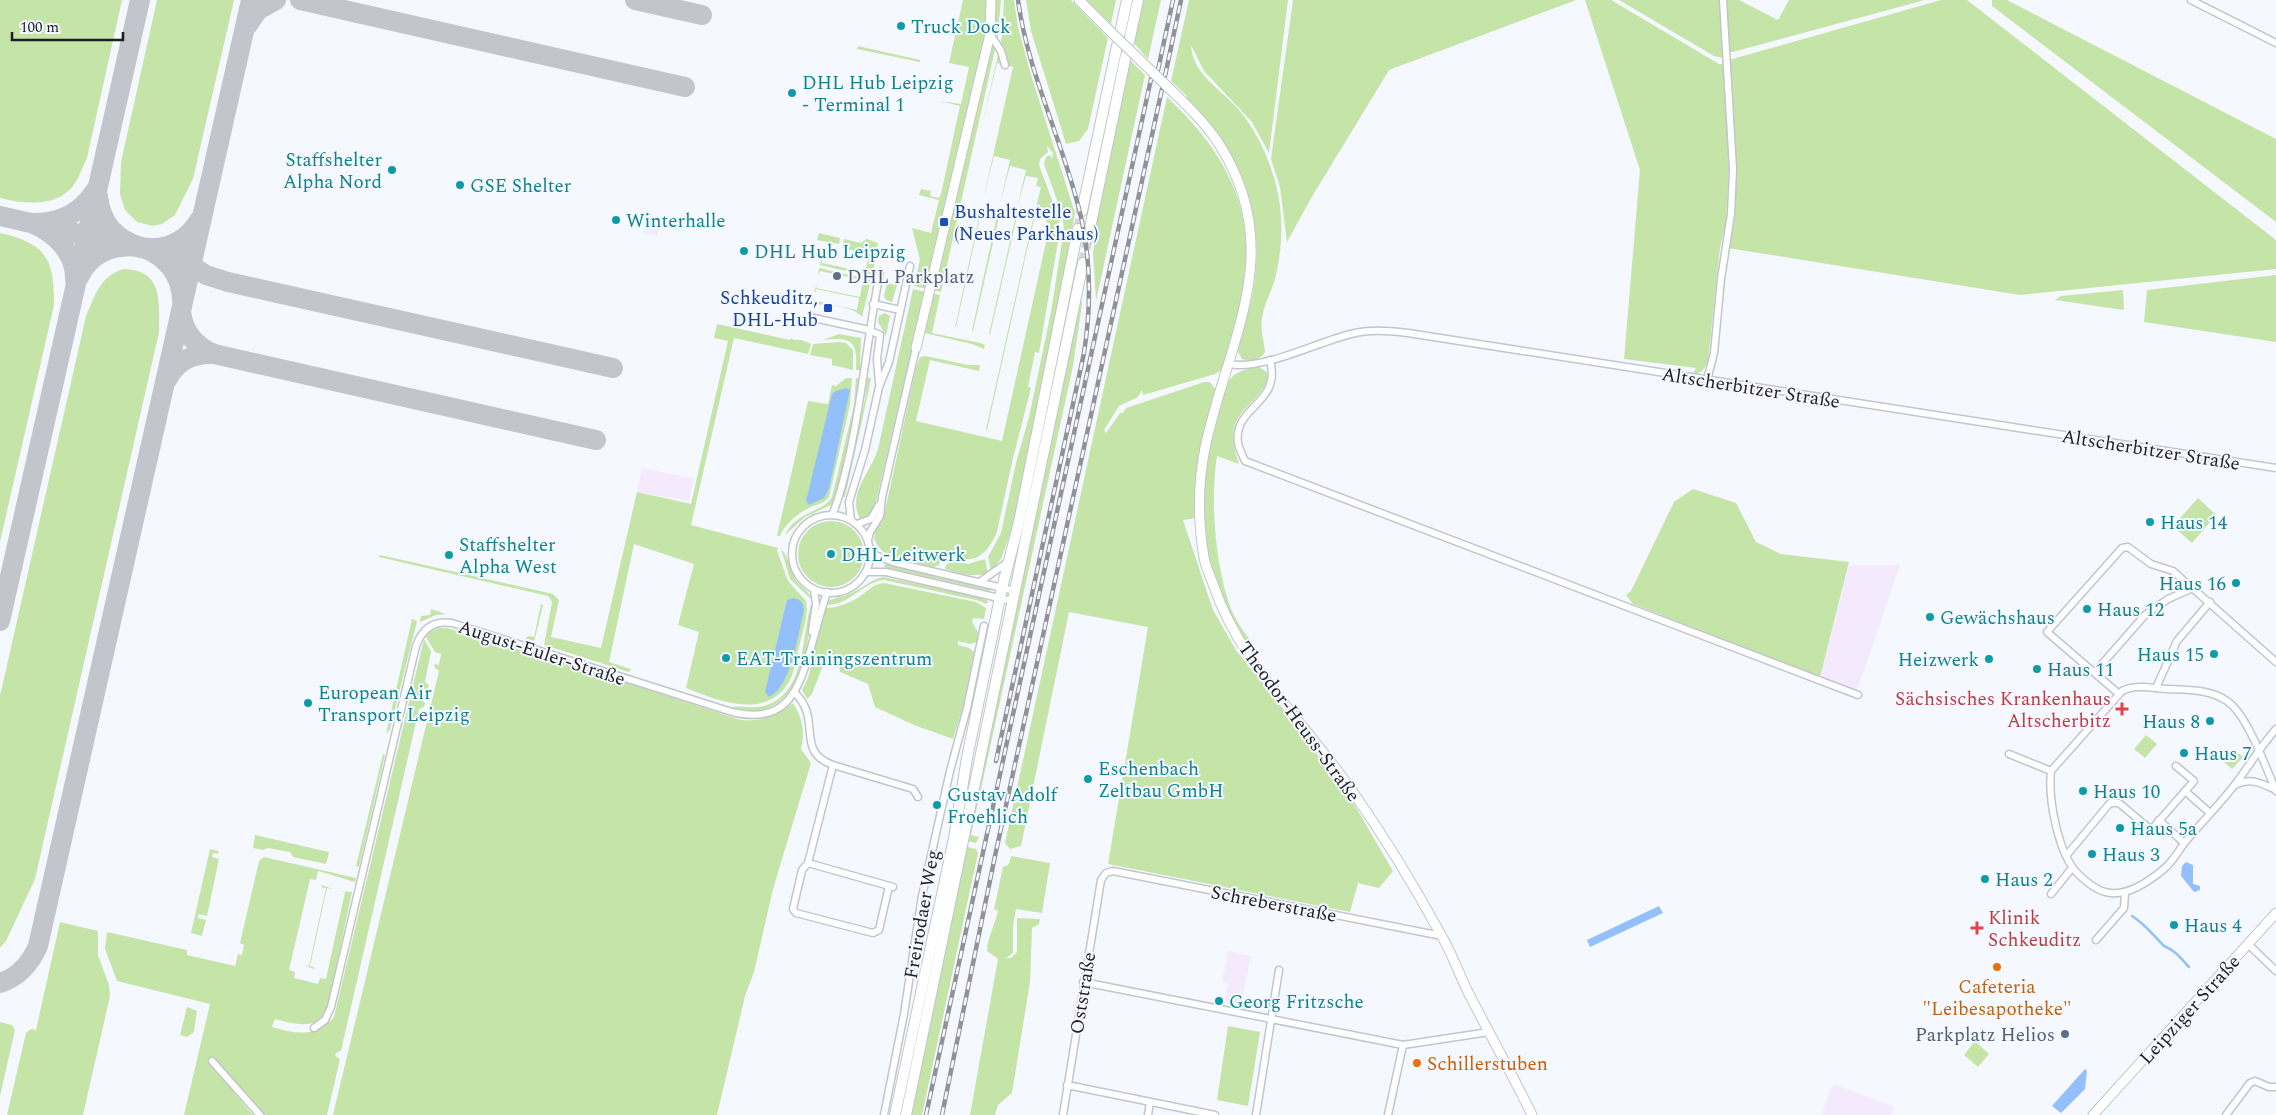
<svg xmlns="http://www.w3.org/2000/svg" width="2276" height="1115" font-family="Spectral,serif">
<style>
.industrial{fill:#f4e9fd}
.green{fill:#c4e4a8}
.water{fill:#93c0fa}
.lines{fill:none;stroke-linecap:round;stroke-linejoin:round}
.stream{stroke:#93c0fa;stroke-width:2.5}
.taxiway{stroke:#c2c5cb;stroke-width:20}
.primary-tunnel{stroke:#d5d7de;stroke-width:10;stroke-dasharray:10 5;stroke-linecap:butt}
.street-casing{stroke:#c1c5cd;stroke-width:9}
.secondary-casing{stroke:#c1c5cd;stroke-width:11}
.primary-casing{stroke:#c1c5cd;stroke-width:12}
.street{stroke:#fff;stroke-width:6}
.secondary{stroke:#fff;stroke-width:9}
.primary{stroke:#fff;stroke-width:10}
.rail-casing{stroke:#909297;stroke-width:4.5}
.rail{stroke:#f5f8ff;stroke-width:2.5;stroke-dasharray:8;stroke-linecap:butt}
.secondary-bridge-casing{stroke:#c1c5cd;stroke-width:11;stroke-linecap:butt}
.secondary-bridge{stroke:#fff;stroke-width:9}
.culture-dot{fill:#0f9aa8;stroke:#f5f8ff;stroke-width:2}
.transit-dot{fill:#1a4fb4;stroke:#f5f8ff;stroke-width:2}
.service-dot{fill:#5c6f8a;stroke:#f5f8ff;stroke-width:2}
.health-dot{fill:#e0444e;stroke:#f5f8ff;stroke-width:2}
.food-dot{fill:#e8710a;stroke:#f5f8ff;stroke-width:2}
.labels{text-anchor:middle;stroke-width:4;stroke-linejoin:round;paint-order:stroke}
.culture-label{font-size:19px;fill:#0d838f;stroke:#f5f8ff;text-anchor:start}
.transit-label{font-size:19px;fill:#164399;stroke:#f5f8ff;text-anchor:start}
.service-label{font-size:19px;fill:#4e5e75;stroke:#f5f8ff;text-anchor:start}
.street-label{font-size:19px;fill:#1d1e21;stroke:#f5f8ff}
.health-label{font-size:19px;fill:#be3a42;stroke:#f5f8ff;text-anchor:end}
.food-label{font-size:19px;fill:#c56008;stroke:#f5f8ff}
</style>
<rect width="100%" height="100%" fill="#f5f8ff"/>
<g class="industrial">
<polygon points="646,219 660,223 657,236 643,233"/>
<polygon points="642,468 694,479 689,501 637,492"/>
<polygon points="1849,565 1900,565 1857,690 1820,677"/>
<polygon points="1228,951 1251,956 1241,1004 1225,1001 1228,983 1222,982"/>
<polygon points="1833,1084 1894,1107 1891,1115 1822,1115"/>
</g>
<g class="green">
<path d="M0 0H122L87 158C83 166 80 176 75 183 59 208 25 204 0 198Z"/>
<polygon points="157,0 234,0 193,179 175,215 162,224 153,226 137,222 125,210 120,194 121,162"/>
<polygon points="963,0 1001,0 998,36 941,292 914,286 920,260 912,228 931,233 939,200 919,195 921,189 931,191 930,196 939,198 941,194 960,106 940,101 961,104 969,67 949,63"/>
<path d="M1004 0H1014L1018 27 1031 75 1075 213 1068 249 1070 251 1016 518 1001 559 991 571 988 557 1001 533 1016 463 1029 417 1051 312 1064 229 1062 214 1044 164 1046 157 1050 155 1052 159 1053 153 1047 146 1048 152 1040 159 1039 165 1058 216 1060 230 1039 353 1035 352 1028 387 1031 388 1012 462 997 532C991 546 981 562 963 559 956 558 950 555 943 557L939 565 933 567C912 562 881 561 874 538L875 532 883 520 916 368 920 357 926 356 968 365H980L979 371 930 360 916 421 1002 441 1050 224 1046 222 1047 215 1035 212 1041 187 1036 186 1038 178 1026 176 1017 208 1026 170 1010 166 1000 204 1010 160 994 156 983 200 1013 67 997 63 981 130 1002 37Z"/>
<polygon points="1026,0 1071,0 1108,38 1088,129 1079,141 1066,144 1031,31"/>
<polygon points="1086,0 1116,0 1111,24"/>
<polygon points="1142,0 1161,0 1148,59 1133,42"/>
<path d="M1189 0H1288L1269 153 1252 122 1204 71 1191 45C1192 74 1222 90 1239 110 1256 130 1268 156 1275 181 1284 213 1283 247 1275 279 1271 292 1264 305 1262 318 1260 330 1264 341 1265 352 1261 360 1250 362 1242 359L1238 352C1239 332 1250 312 1253 292 1266 212 1242 155 1186 98L1187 96 1171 81Z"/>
<polygon points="1293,0 1576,0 1389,70 1310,200 1287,242 1280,187 1271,159"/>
<path d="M1585 0H1611L1719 64H1723L1729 166 1726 222 1720 248 1708 361C1704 370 1702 373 1692 375L1696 368 1624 359 1640 170Z"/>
<polygon points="1619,0 1719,0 1723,58 1714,56"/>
<polygon points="1726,0 1739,0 1778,20 1789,0 1925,0 1733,52 1728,52"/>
<polygon points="1941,0 1967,0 2276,240 2276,269 2020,295 1728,248 1733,214 1729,60"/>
<polygon points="1992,0 2007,0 2276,139 2276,222 1992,6"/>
<polygon points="858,46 920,60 920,62 857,49"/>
<polygon points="1129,59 1145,75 1096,301 1093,252 1097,229 1095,229"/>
<path d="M1167 97C1236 162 1262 225 1237 319 1233 335 1230 355 1222 370L1215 374 1143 395 1142 390 1138 397 1119 406 1104 430 1106 433 1120 413H1123L1126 408 1204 382H1210L1216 390 1196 518 1183 520 1213 610 1236 650 1351 799 1393 871 1379 888 1358 883 1350 912 1108 864 1148 627 1069 612 1021 846 1010 849 1005 843Z"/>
<polygon points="981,208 982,208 956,327 955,327"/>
<polygon points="998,211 1000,212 973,331 972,330"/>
<polygon points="1016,215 1017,216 990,335 989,334"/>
<polygon points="1033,219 1034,219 987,430 986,429"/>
<path d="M0 233C48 244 54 260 54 305L0 542Z"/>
<polygon points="819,233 840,238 839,244 817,240"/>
<polygon points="844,239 861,243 867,239 878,243 872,277 820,265 822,257 822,263 865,272 869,254 842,248"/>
<path d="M819 268 871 280 862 317C854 307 824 302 810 306L813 300 857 310 859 298 816 289 815 293 814 292 817 283 816 288 860 297 863 280 820 271 818 276Z"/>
<path d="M124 269C164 270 159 303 159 332L35 879 6 941 0 948V696L86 316C95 295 101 275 124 269Z"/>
<polygon points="2276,275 2276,342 2144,322 2147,290"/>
<polygon points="887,283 897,285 892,302 886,300 884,296"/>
<path d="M913 289 940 295 932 333 980 343 985 345 984 349 972 344 920 332 915 334 875 506 869 517 860 519C847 493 870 474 878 449Z"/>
<polygon points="2123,290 2124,310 2055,300 2061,296"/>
<polygon points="1081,297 1082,304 1073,366 971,835 979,837 976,843 967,841"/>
<polygon points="885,313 890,316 886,336 878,322 879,316"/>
<path d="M717 324 790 340 791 338 794 340H802L811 344 808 354 734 338 691 525 778 548 777 551 788 581 806 601C809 615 802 633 799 647 796 657 795 670 790 680 768 721 718 701 686 688L699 632 678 625 694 564 634 544 609 662 631 669 629 672 544 645 552 602 548 596 379 557 380 555 553 594 559 600 551 637 601 648 637 492 691 504 728 341 714 338Z"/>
<path d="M839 334 861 338 860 370H856C858 340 851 337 823 340Z"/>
<polygon points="839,342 846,343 853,350 853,370 832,365 832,359 810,355 813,344"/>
<path d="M1259 367 1267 372C1272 393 1237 407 1234 429 1231 441 1236 453 1239 464L1217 456C1210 501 1215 566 1231 609 1237 624 1249 638 1258 651H1250C1234 624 1219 596 1210 565 1195 513 1205 456 1220 406 1223 397 1224 385 1231 378 1238 370 1249 369 1259 367Z"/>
<path d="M846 378H852L850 405 829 497C824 504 818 504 811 507 800 512 784 524 780 536H777L808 401 828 404 832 385 836 386Z"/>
<path d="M856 378 859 379 857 406 837 495 831 505 805 517 785 535C796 511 824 512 832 497L854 405Z"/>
<polygon points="867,378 871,378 869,389 845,497 843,497 865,399"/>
<polygon points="1693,489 1736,503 1756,542 1781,554 1849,562 1820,677 1633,604 1626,595 1631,591 1674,502"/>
<polygon points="2198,498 2216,515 2192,543 2173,526"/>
<circle cx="831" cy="554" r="33"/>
<path d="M781 549C791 558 789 575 800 585 805 590 811 594 812 600L790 579Z"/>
<path d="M985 559 988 573C973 578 959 573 945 569L946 565 951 561 968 564Z"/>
<polygon points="885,564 991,589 990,591 884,567"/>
<path d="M883 577 977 596 988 601 987 604 976 600 884 580C863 582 851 604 828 605V601C836 597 844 597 851 593 863 588 870 580 883 577Z"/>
<path d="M884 583 976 602 986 608 984 619 973 618 972 622 979 634 977 642 970 644 958 641V645L969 648 974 652 963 706 953 739 914 725 875 707 868 684 840 672 839 665 825 660 812 694 807 699 802 690 808 678 825 608C837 608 850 603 859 597 868 591 873 584 884 583Z"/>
<polygon points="541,604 543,605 535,638 534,641 525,638 529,636 534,637"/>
<path d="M811 605H813C807 653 799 728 730 707 741 705 753 709 764 706 806 694 801 639 811 605Z"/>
<polygon points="431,609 446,614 436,615 420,622 421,616 430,615"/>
<polygon points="412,619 417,621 390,729 386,734"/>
<path d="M439 628H447L561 661 741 720C761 722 777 715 793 703 803 719 805 731 801 749L811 763 773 889 754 972 745 996 717 1115H333L439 671 434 667 435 664 439 665 441 654 435 652 426 637 430 632Z"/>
<path d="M424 639 431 651 425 682 429 685 428 688 423 690 421 700 425 703 424 707 419 709 341 1051 337 1052 335 1056 340 1059 327 1115H262L213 1057 210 1064 253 1115H184L210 1004 117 981 105 949 107 932 187 950V955L235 966 238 954 242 955 244 945 240 943 259 861 264 857 356 878 355 882 318 871 316 880 310 879 289 970 295 972 294 978 318 984 320 978 326 979 345 892 340 891 352 892 328 1006C320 1032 295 1024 275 1019L272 1027C296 1034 317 1038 334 1017Z"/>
<polygon points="2146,735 2157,744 2145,758 2134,749"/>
<polygon points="2234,750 2243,757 2232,769 2224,762"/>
<polygon points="383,754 385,755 359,867 356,866"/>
<polygon points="255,835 329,852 326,864 293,857 290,852 268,848 263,850 253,848"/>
<polygon points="968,847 976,849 978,853 922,1115 910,1115 965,848"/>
<polygon points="210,849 219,851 218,854 213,853 212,857 219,859 207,916 199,914 198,918 206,920 202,936 191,933"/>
<path d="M1011 856 1050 863 1042 913 1016 909 1013 926V953L1006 958H1011L1017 952V918L1040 919 1039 924 1032 928 1030 982 1012 1093 998 1105 995 1115H970L998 959 987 951C987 940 995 924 998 911L994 909 1003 867 1009 864Z"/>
<polygon points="322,885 333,889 327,888 310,966 315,968 314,969 303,965 309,966 326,888 321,887"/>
<polygon points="60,922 98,931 98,955 109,985 110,996 83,1115 7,1115 26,1033 31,1029 36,1030"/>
<polygon points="187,1007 197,1011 194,1032 187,1037 180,1035"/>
<polygon points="0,1022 12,1025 15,1030 0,1096"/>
<polygon points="1228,1026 1260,1032 1248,1106 1217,1100"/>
<polygon points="1975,1041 1989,1054 1978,1067 1964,1055"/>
</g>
<g class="water">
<polygon points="846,388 850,390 829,489 824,498 809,505 806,501 832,394 836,391"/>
<path d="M793 598C801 600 803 602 804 610 798 633 792 686 769 697L765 692 787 600Z"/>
<polygon points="2186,862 2193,865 2193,884 2200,886 2200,890 2194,892 2181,876 2182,866"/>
<polygon points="1659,906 1663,913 1590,947 1587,940"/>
<polygon points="2085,1069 2087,1071 2085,1089 2061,1113 2052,1106"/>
</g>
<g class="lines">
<path class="stream" d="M2132 916C2145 924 2152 934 2163 945 2166 948 2170 948 2173 951 2179 955 2184 962 2189 967"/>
<g class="taxiway">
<polyline points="300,0 685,87"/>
<polyline points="635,0 702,15"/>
<polyline points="247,26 258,10 276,0"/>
<polyline points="0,216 168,254 180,258 206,275 228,282 613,368"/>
<path d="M79 277C91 252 115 244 141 247 115 239 101 223 98 196"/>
<path d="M75 280C76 253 55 233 32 223 59 224 80 214 95 191"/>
<path d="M182 300C181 273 165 256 141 247 166 251 187 241 200 219"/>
<polyline points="214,354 596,440"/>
<path d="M167 380C176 361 193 353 214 354 195 346 183 332 181 311"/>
<polyline points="0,621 140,0"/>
<path d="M0 983C19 977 30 964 38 946L251 0"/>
</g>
<g class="primary-tunnel">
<polyline points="1078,229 1082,211"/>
<polyline points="1083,263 1088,238"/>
</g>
<g class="street-casing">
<g id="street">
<polyline points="2191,0 2276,43"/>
<polyline points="990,34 1001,51 1005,65"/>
<polyline points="873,304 900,310"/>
<polyline points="814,318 869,330 880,335 877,359 879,383"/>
<path d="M1270 360C1282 405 1233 405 1238 443 1239 449 1243 456 1245 461L1858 695"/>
<path d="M1229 364C1262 371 1317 342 1351 334 1371 329 1388 331 1408 333L2276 468"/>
<polyline points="1707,380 1714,353 1721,279 1731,214 1733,169 1723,0"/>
<path d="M832 515C841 495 845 474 850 452 863 393 868 332 880 272"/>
<circle cx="831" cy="554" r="39"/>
<polyline points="851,520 849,502 865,450 879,387 889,362 910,266"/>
<polyline points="857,524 871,519 879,505"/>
<polyline points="868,540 870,532 880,516 882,497 916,348"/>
<polyline points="870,553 893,562 1015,591"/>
<polyline points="866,572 886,572 1012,601"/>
<polyline points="981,581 1008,562"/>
<polyline points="812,632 816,604 814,589"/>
<polyline points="2095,672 2145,615 2168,599 2193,588"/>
<polyline points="2156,688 2177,641 2210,602"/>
<path d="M795 693C823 720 794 751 833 765L808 863 802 870 793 909 796 913 873 933 879 930 889 886"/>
<polyline points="2119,694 2047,632 2122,548 2128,547 2151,564 2173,571 2276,662"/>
<path d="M2276 729C2260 747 2248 768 2233 787 2218 806 2201 823 2186 841 2179 850 2173 861 2165 868 2151 880 2131 895 2111 893 2098 892 2088 883 2079 875 2058 855 2048 799 2051 771L2122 691C2135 684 2153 688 2167 689 2187 690 2210 689 2227 701 2247 714 2266 768 2276 791"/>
<polyline points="2009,754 2051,771"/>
<polyline points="833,765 913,789 918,797"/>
<path d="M2235 785C2250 777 2261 783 2276 790"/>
<polyline points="2185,791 2210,813"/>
<polyline points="2159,820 2184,843"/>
<polyline points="2066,856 2110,803 2119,803 2151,830 2194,781 2176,766"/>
<polyline points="808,863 893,887"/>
<polyline points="2051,894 2072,868"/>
<polyline points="2096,940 2124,908 2125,892"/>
<polyline points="2248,944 2276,971"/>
<polyline points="1083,982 1403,1045 1489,1032"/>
<path d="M314 1028 325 1020 331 1007 416 646C422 629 433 620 452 623L732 712C786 725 798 692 811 648 816 629 821 611 827 592"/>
<polyline points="212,1061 260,1115"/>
<polyline points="1067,1085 1215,1115"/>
<polyline points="884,1115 904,1014 922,896 950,771 967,708 984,626"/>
<polyline points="1063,1115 1101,880 1106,873 1113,871 1442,936"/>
<polyline points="1148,1115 1150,1102"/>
<polyline points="1256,1115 1279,970"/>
<polyline points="1388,1115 1403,1045"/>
<polyline points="2226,1115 2250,1083 2255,1081 2269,1087 2276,1087"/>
</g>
</g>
<g class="secondary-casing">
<g id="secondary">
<polyline points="1079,0 1108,29"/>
<path d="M1173 92C1190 108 1207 125 1219 144 1288 252 1228 339 1205 448 1198 483 1198 522 1204 557 1205 566 1210 575 1213 584 1241 667 1309 726 1357 798 1387 841 1416 889 1441 935 1452 953 1459 974 1468 992 1489 1033 1512 1074 1532 1115"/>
<polyline points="916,348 990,34 991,0"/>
<polyline points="2093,1115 2276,913"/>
</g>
</g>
<g class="primary-casing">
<g id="primary">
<polyline points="1120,33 1127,0"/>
<polyline points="1129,42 1138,0"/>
<polyline points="1082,211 1117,46"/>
<polyline points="1088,238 1126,55"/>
<polyline points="895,1115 954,838 967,758 1002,588 1019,522 1078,229"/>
<polyline points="906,1115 1083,263"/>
</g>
</g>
<use href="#street" class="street"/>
<use href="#secondary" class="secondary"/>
<use href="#primary" class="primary"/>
<g class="rail-casing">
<g id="rail">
<polyline points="1158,70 1173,0"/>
<polyline points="1165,76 1181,0"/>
<path d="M996 761 1084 353C1091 308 1091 261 1081 217 1064 143 1028 75 1018 0"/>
<polyline points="926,1115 1151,79"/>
<polyline points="942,1115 995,856 1162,89"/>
</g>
</g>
<use href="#rail" class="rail"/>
<g class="secondary-bridge-casing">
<polyline id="secondary-bridge" points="1108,29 1173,92"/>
</g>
<use href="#secondary-bridge" class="secondary-bridge"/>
</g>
<g class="culture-dot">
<circle cx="901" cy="26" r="5"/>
<circle cx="792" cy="93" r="5"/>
<circle cx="392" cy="170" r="5"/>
<circle cx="460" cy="185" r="5"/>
<circle cx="616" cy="220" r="5"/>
<circle cx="744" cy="251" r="5"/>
<circle cx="2150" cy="522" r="5"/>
<circle cx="831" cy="554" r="5"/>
<circle cx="449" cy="555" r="5"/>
<circle cx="2236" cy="583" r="5"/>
<circle cx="2087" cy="609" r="5"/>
<circle cx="1930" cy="617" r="5"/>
<circle cx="2214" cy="654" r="5"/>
<circle cx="726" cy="658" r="5"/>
<circle cx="1989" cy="659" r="5"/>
<circle cx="2037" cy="669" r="5"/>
<circle cx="308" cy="703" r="5"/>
<circle cx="2210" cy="721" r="5"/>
<circle cx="2184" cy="753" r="5"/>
<circle cx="1088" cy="779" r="5"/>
<circle cx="2083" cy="791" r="5"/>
<circle cx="937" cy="805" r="5"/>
<circle cx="2120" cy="828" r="5"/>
<circle cx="2092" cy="854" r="5"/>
<circle cx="1985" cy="879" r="5"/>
<circle cx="2174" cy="925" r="5"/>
<circle cx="1219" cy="1001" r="5"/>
</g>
<g class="transit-dot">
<rect x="939" y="217" width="10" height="10" rx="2.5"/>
<rect x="823" y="303" width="10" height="10" rx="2.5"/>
</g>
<g class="service-dot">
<circle cx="837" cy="276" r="5"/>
<circle cx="2065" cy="1034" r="5"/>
</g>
<g class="health-dot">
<path d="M2119.5 701.5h5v5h5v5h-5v5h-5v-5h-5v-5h5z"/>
<path d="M1974.5 920.5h5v5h5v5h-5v5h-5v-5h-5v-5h5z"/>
</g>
<g class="food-dot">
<circle cx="1997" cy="967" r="5"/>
<circle cx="1417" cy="1063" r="5"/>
</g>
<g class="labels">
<g class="culture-label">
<text x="911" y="33">Truck Dock</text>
<text x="802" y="89">DHL Hub Leipzig<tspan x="802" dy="22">- Terminal 1</tspan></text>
<text x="382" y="166" text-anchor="end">Staffshelter<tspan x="382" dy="22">Alpha Nord</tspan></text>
<text x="470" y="192">GSE Shelter</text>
<text x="626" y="227">Winterhalle</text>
<text x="754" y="258">DHL Hub Leipzig</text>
<text x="2160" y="529">Haus 14</text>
<text x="459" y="551">Staffshelter<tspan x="459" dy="22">Alpha West</tspan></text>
<text x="841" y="561">DHL-Leitwerk</text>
<text x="2226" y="590" text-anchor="end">Haus 16</text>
<text x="2097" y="616">Haus 12</text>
<text x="1940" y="624">Gewächshaus</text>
<text x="2204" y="661" text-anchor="end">Haus 15</text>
<text x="736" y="665">EAT-Trainingszentrum</text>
<text x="1979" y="666" text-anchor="end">Heizwerk</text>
<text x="2047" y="676">Haus 11</text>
<text x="318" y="699">European Air<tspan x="318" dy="22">Transport Leipzig</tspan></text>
<text x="2200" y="728" text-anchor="end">Haus 8</text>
<text x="2194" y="760">Haus 7</text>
<text x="1098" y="775">Eschenbach<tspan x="1098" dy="22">Zeltbau GmbH</tspan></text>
<text x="2093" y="798">Haus 10</text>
<text x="947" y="801">Gustav Adolf<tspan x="947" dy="22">Froehlich</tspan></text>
<text x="2130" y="835">Haus 5a</text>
<text x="2102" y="861">Haus 3</text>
<text x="1995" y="886">Haus 2</text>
<text x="2184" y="932">Haus 4</text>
<text x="1229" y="1008">Georg Fritzsche</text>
</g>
<g class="transit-label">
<text x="954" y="218">Bushaltestelle<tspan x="954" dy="22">(Neues Parkhaus)</tspan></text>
<text x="818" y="304" text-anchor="end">Schkeuditz,<tspan x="818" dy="22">DHL-Hub</tspan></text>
</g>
<g class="service-label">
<text x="847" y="283">DHL Parkplatz</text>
<text x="2055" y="1041" text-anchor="end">Parkplatz Helios</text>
</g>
<g class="street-label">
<text transform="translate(1751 387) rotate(9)" y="7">Altscherbitzer Straße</text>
<text transform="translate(2151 449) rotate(9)" y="7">Altscherbitzer Straße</text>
<text transform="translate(542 652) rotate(18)" y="7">August-Euler-Straße</text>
<text transform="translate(1300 721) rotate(54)" y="7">Theodor-Heuss-Straße</text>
<text transform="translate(1274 903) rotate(11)" y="7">Schreberstraße</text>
<text transform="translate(921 914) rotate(-80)" y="7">Freirodaer Weg</text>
<text transform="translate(1082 993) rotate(-81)" y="7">Oststraße</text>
<text transform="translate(2189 1009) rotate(-48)" y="7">Leipziger Straße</text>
</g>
<g class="health-label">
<text x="2111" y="705">Sächsisches Krankenhaus<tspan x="2111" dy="22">Altscherbitz</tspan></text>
<text x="1988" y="924" text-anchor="start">Klinik<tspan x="1988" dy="22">Schkeuditz</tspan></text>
</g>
<g class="food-label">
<text x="1997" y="993">Cafeteria<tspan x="1997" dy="22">"Leibesapotheke"</tspan></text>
<text x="1427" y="1070" text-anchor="start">Schillerstuben</text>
</g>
</g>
<path d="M12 32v8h111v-8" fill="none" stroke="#1d1e21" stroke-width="2.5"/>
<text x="20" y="32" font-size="15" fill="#1d1e21" stroke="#f5f8ff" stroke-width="4" paint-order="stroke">100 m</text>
</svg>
